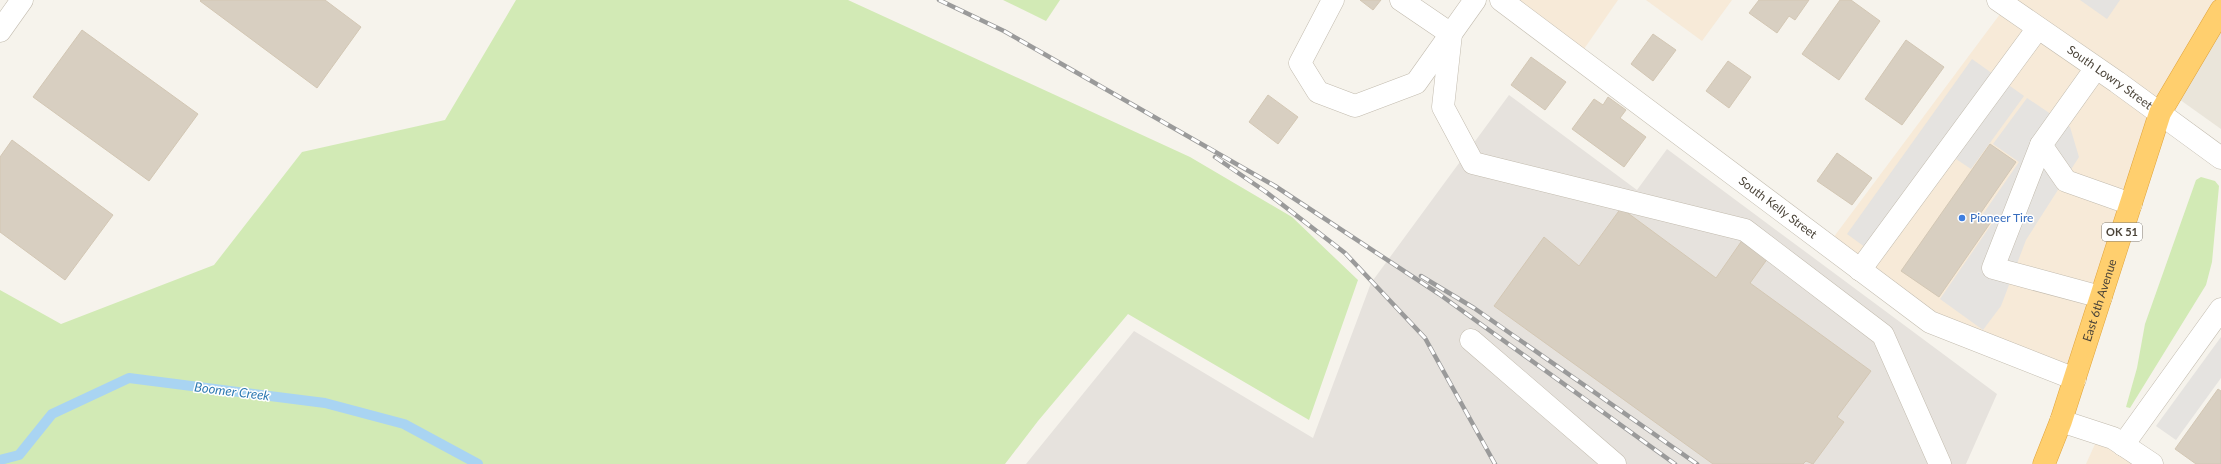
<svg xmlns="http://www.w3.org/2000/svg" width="2221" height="464" font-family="Lato,sans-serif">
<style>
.residential{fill:#eae5da}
.commercial{fill:#f7ead8}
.industrial{fill:#e6e2dd}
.green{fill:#d2eab5}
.parking{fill:#e5e3e0}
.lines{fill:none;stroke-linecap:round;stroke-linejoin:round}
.stream{stroke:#a9d4f2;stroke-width:10}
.building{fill:#d8cfc1;stroke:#d3c7b4}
.minor-casing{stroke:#c2bbae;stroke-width:23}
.highway-casing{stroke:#e0a43c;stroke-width:23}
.minor{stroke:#fff;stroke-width:22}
.highway{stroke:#ffcf6e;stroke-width:22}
.rail-casing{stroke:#9a9a9a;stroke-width:4.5}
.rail{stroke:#fff;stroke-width:3;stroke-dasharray:9;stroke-linecap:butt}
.shop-dot{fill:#3f7fe0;stroke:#fff;stroke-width:1.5}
.labels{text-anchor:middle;stroke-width:3;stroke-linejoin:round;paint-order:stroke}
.shield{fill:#fff;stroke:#817c74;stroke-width:1}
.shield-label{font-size:11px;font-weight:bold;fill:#4b4439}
.street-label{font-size:12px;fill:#4b4439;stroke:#fff}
.shop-label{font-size:12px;fill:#366cbe;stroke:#fff;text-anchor:start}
.water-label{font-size:13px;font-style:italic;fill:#2e7ab2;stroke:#fff}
</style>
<rect width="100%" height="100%" fill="#f6f3ec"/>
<polygon class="residential" points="2040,0 2221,0 2221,129"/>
<g class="commercial">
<polygon points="1517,0 1618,0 1584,49"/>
<polygon points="1646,0 1732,0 1702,41"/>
<polygon points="1998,0 2221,0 2160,109 2073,376 1931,318 1830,242 2006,6"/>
<polygon points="2100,433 2146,464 2086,464"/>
</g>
<polygon class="industrial" points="1509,95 1637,190 1667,149 1997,394 1966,464 1026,464 1134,331 1313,438 1371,283"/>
<g class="green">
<polygon points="516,0 848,0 1190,157 1292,217 1358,280 1309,420 1128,314 1038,421 1005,464 0,464 0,290 61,324 214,265 302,152 445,120"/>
<polygon points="1003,0 1060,0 1046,21"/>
<polygon points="2201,177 2215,181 2219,186 2212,262 2206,285 2130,408 2126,407 2137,368 2145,324 2196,180"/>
</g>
<g class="parking">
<polygon points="2080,0 2120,0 2107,19"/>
<polygon points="1972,59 2024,96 1971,169 1953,157 1880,258 1847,234"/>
<polygon points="2027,98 2070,127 2079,157 2026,240 2001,306 1983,330 1940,299 1993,222 1983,214 2019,162 1993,144"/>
<polygon points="2221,337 2221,378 2176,440 2156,426"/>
</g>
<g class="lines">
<polyline class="stream" points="0,460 19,455 52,414 129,378 325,403 404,424 478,464"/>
</g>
<g class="building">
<polygon points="201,0 325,0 361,27 317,88 200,1"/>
<polygon points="1360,0 1381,0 1373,10"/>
<polygon points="1759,0 1809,0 1795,20 1789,16 1777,33 1749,13"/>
<polygon points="1840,0 1851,0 1880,21 1839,80 1802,54"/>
<polygon points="82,30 198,114 149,181 33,97"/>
<polygon points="1653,34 1676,50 1653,81 1631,64"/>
<polygon points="1906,40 1944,67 1902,125 1865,99"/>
<polygon points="1531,57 1566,82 1545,110 1511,85"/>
<polygon points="1728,61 1751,77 1729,108 1706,91"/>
<polygon points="1268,95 1298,117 1278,144 1249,122"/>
<polygon points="1608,97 1626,110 1620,118 1646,137 1624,167 1572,129 1594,99 1603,105"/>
<polygon points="12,140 113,215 65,280 0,232 0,157"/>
<polygon points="1990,144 2016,162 1980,214 1991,222 1939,297 1901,271"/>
<polygon points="1837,153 1872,178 1852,205 1817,181"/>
<polygon points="1621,208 1716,278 1743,239 1768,258 1750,283 1871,371 1837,417 1844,422 1813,464 1806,461 1803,464 1713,464 1494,306 1544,237 1579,266"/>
<polygon points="2218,389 2221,391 2221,464 2196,464 2175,449"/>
</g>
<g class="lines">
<g class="minor-casing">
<g id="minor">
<polyline points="1333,0 1300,63 1318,92 1355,106 1416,83 1475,0"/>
<polyline points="1401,0 1451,34 1443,107 1473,163 1745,230 1883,335 1940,464"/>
<path id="s1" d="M1501 0 1930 322 2075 379"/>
<path id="s2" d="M1998 0 2117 82 2221 158"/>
<polyline points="0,31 22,0"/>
<polyline points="2096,68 2041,145 1993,268 2101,297"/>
<polyline points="2041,145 2066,181 2131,204"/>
<polyline points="1860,270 2038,28"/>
<polyline points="1471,340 1615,464"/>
<polyline points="2061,421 2113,438 2152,464"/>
<polyline points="2123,445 2221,309"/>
</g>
</g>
<g class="highway-casing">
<g id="highway">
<path id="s3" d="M2044 464 2061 421 2160 113 2221 10"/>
</g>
</g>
<use href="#minor" class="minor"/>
<use href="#highway" class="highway"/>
<g class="rail-casing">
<g id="rail">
<polyline points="939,0 1004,31 1275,186 1439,294 1675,464"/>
<polyline points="1215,157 1266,192 1345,253 1425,338 1495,464"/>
<polyline points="1421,276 1474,308 1697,464"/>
</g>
</g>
<use href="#rail" class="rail"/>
</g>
<circle class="shop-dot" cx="1962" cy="218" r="4"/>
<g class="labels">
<rect class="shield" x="2102" y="223" width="40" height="18" rx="3"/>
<g class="shield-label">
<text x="2122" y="236">OK 51</text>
</g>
<g class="street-label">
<text dy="4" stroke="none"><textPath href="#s2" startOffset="136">South Lowry Street</textPath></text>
<text dy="4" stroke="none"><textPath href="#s1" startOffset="346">South Kelly Street</textPath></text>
<text dy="4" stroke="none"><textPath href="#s3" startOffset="173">East 6th Avenue</textPath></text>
</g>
<g class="shop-label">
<text x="1970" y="222">Pioneer Tire</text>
</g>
<g class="water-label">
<text transform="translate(232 391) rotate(7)" y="5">Boomer Creek</text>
</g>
</g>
</svg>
